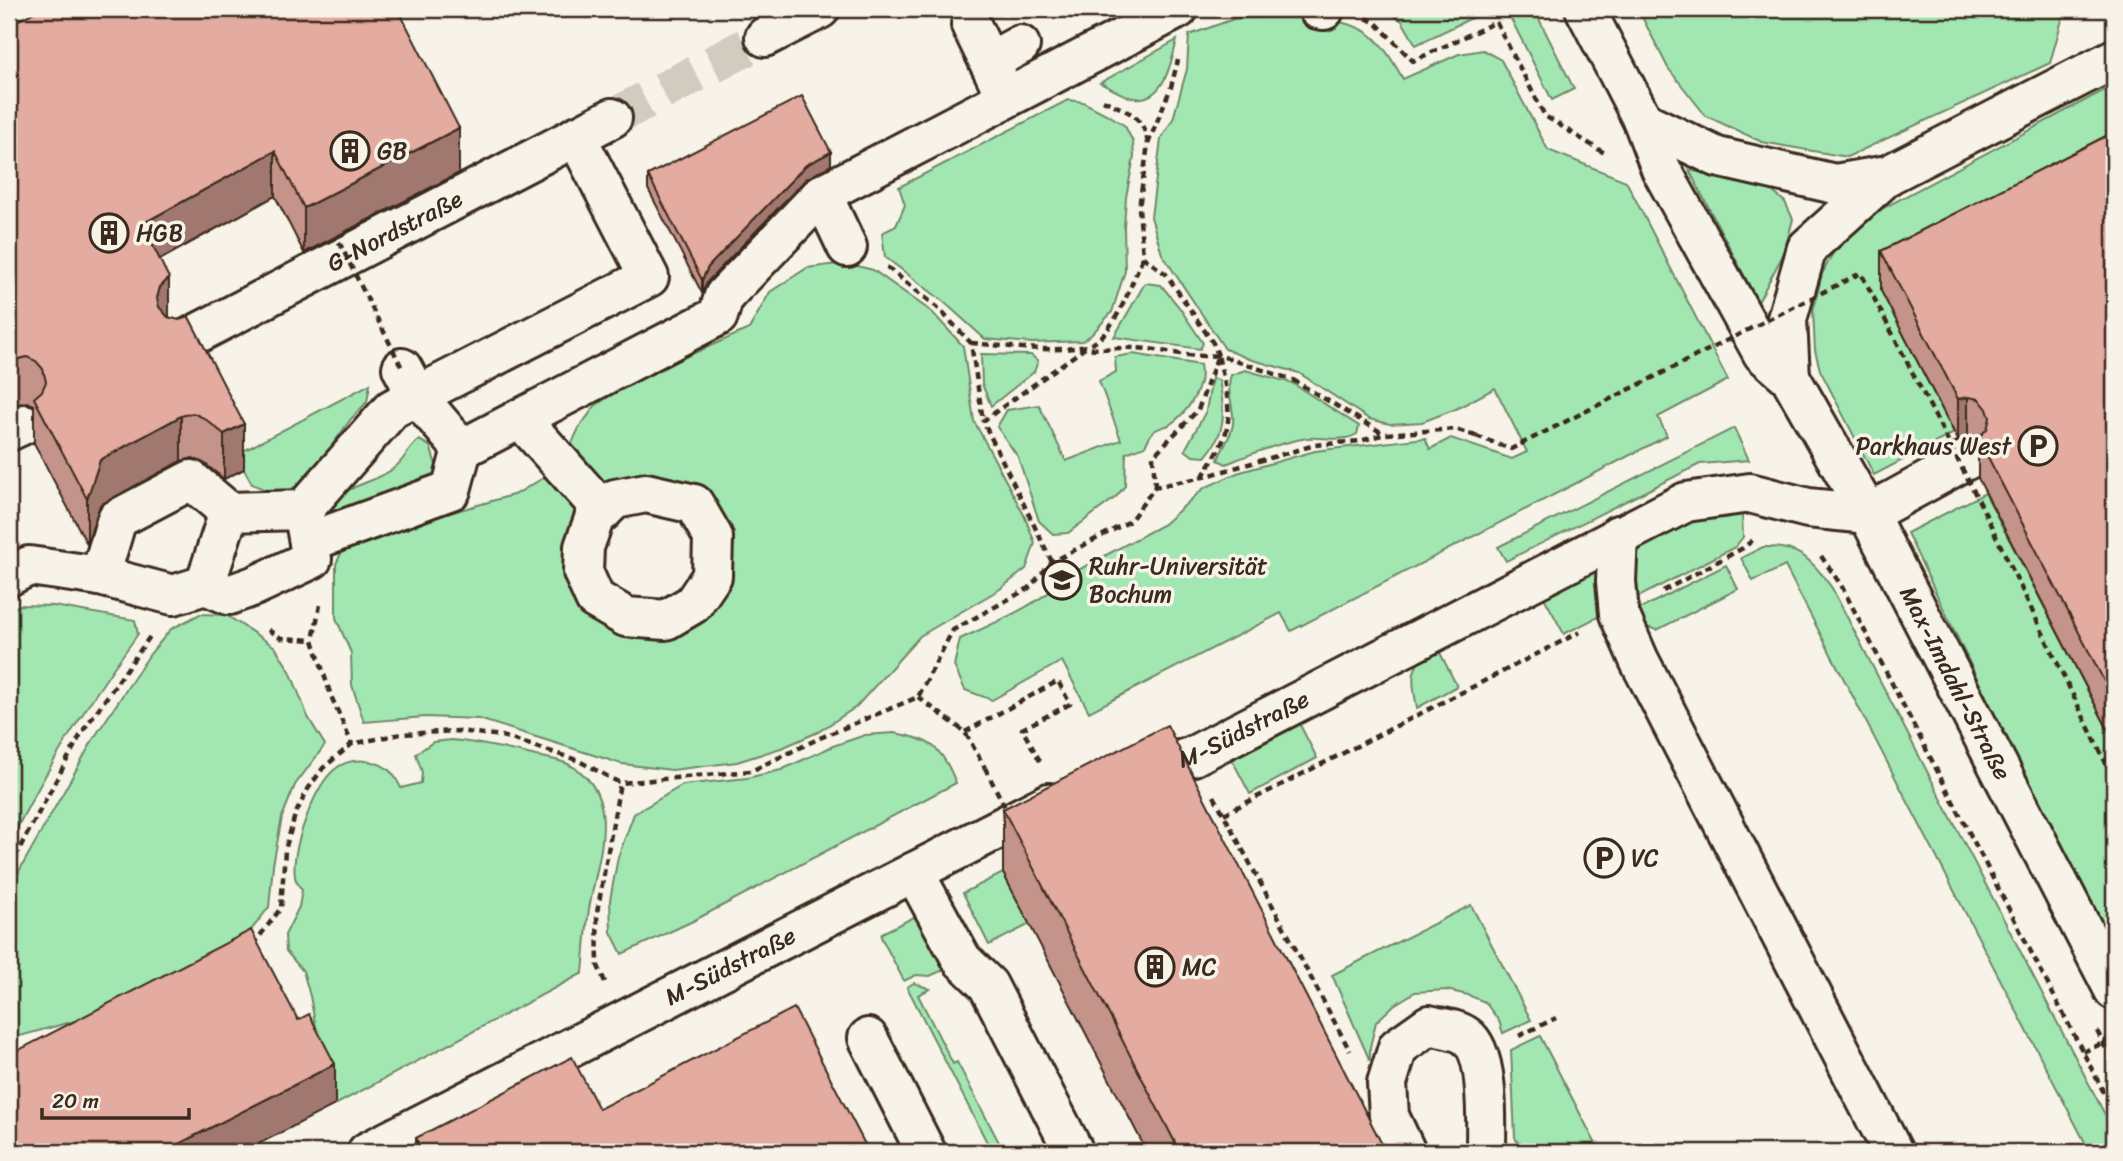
<svg xmlns="http://www.w3.org/2000/svg" width="2123" height="1161" font-family="Sriracha,sans-serif">
<style>
.green{fill:#a2e7b2;stroke:#6e8868;stroke-width:2}
.lines{fill:none;stroke-linecap:round;stroke-linejoin:round}
.minor-tunnel{stroke:#d1cbc0;stroke-width:38;stroke-dasharray:38 19;stroke-linecap:butt}
.minor-casing{stroke:#3b2a1e;stroke-width:44}
.path{stroke:#3b2a1e;stroke-width:4.5;stroke-dasharray:7 5;stroke-linecap:butt}
.minor{stroke:#f7f3e8;stroke-width:38}
.path-bridge{stroke:#3b2a1e;stroke-width:4.5;stroke-dasharray:7 5;stroke-linecap:butt}
.wall{fill:#c4938a;stroke:#3b2a1e;stroke-width:2}
.shaded-wall{fill:#a07870;stroke:#3b2a1e;stroke-width:2}
.building{fill:#e4aba0;stroke:#3b2a1e;stroke-width:2}
.labels{text-anchor:middle;stroke-width:7;stroke-linejoin:round;paint-order:stroke}
.poi-label{font-size:24px;fill:#3b2a1e;stroke:#f7f3e8;text-anchor:start}
.street-label{font-size:24px;fill:#3b2a1e;stroke:#f7f3e8}
</style>
<rect width="100%" height="100%" fill="#f7f3e8"/>
<filter id="ink" filterUnits="userSpaceOnUse"><feTurbulence type="fractalNoise" baseFrequency=".0143" numOctaves="2"/><feDisplacementMap in="SourceGraphic" scale="14" xChannelSelector="R" yChannelSelector="G"/><feConvolveMatrix kernelMatrix="1 2 1 2 8 2 1 2 1" color-interpolation-filters="sRGB"/></filter>
<g filter="url(#ink)">
<g class="green">
<polygon points="1385,9 1490,9 1416,45 1402,21"/>
<polygon points="1506,9 1534,9 1574,89 1552,100"/>
<polygon points="1638,9 2065,9 2050,63 1847,157 1762,142 1706,116 1668,68"/>
<path d="M1236 18C1269 18 1332 14 1361 29 1381 39 1393 61 1403 79L1459 54 1483 50 1501 60 1548 150 1626 181 1728 380 1658 417 1667 436 1291 631 1281 613 1089 712 1062 661 992 700 965 690 954 666 960 639C992 624 1045 602 1067 576L1164 524 1204 488 1237 473 1315 451 1425 438 1430 449 1451 438 1512 459 1527 452 1495 388 1456 409 1422 422 1390 424 1369 419 1299 373 1249 359 1225 349 1162 254 1151 217 1161 139 1173 119 1187 69 1189 35Z"/>
<path d="M1177 40C1171 64 1163 106 1130 97 1120 94 1109 87 1100 83Z"/>
<polygon points="2114,85 2114,172 1881,291 1954,433 1874,475 1820,370 1815,350 1813,311 1822,274 1836,247 1874,213"/>
<polygon points="1068,100 1083,102 1112,117 1125,126 1133,142 1134,157 1126,197 1124,227 1125,271 1112,312 1091,335 1082,341 1032,343 985,339 944,302 885,257 882,233 896,226 905,205 899,187"/>
<polygon points="1689,170 1768,188 1785,202 1793,219 1784,253 1758,302"/>
<polygon points="845,263 873,270 932,312 963,346 974,421 1024,515 1035,543 1026,569 1000,589 920,636 856,707 818,732 784,747 737,762 672,770 622,764 479,719 425,717 364,722 352,685 351,653 336,618 336,564 346,543 516,494 545,477 583,512 579,595 601,625 645,639 692,625 723,596 732,548 723,514 694,490 610,486 583,464 569,449 579,428 595,406 633,380 749,329 770,292 807,268"/>
<polygon points="1145,283 1161,285 1179,307 1203,343 1200,349 1114,337"/>
<polygon points="981,354 1031,355 1038,361 1034,372 991,406 982,384"/>
<path d="M1133 354 1200 365C1205 387 1188 413 1169 425 1164 427 1157 428 1153 432 1150 435 1147 442 1145 446L1126 453 1125 486 1116 497 1068 533 1053 534 1039 521 1018 457 997 427 1007 410 1039 405 1066 461 1121 440 1099 381 1116 372 1115 357Z"/>
<path d="M1245 370 1292 383 1359 426 1357 434C1342 443 1323 436 1307 438 1279 443 1252 453 1226 464L1218 460C1222 447 1231 438 1233 424 1235 408 1225 390 1231 375Z"/>
<path d="M1212 378 1219 380C1225 410 1227 433 1205 457L1193 456 1185 450 1206 411Z"/>
<polygon points="370,384 367,402 351,419 308,479 279,496 252,484 236,455"/>
<polygon points="1734,428 1749,460 1700,464 1506,561 1498,547"/>
<path d="M419 440 430 446 436 465V479L333 516 330 507C345 483 373 485 394 468 405 460 408 448 419 440Z"/>
<polygon points="1985,493 2107,728 2114,725 2114,962 1907,533"/>
<polygon points="1742,512 1743,537 1735,547 1631,601 1630,580 1638,552 1657,533 1686,518"/>
<path d="M1763 547C1801 546 1810 559 1832 588L2114 1132V1152H2090L1785 566 1753 581 1741 558Z"/>
<polygon points="1600,562 1604,614 1564,634 1541,592"/>
<polygon points="1726,565 1738,589 1657,630 1643,626 1634,612"/>
<path d="M20 605 54 606 135 620 138 634C89 700 45 771 9 844V610Z"/>
<polygon points="200,614 226,615 275,647 290,671 308,717 325,745 295,785 282,817 273,865 269,907 252,929 212,960 104,1013 9,1039 9,889 94,738 150,654 171,629"/>
<path d="M1436 645 1457 686 1417 708C1411 676 1409 666 1436 645Z"/>
<polygon points="1297,719 1317,758 1250,794 1229,754"/>
<path d="M894 733C931 739 942 747 956 783L693 921 622 954 611 932 610 900 618 857 634 814 683 785 747 778 781 770 833 746 865 735Z"/>
<path d="M452 740C481 743 508 749 536 756 546 758 559 760 568 764 625 793 597 861 589 909 586 930 585 952 583 973L335 1105 309 1055 321 1054 310 996 303 971 286 951 285 935 299 907 302 890C299 886 295 881 295 876 291 850 314 787 334 770 350 756 379 758 393 774 396 778 399 784 401 788L421 783 422 772 416 754 433 742Z"/>
<polygon points="1003,873 1030,924 989,945 963,893"/>
<polygon points="1471,905 1531,1020 1503,1033 1499,1021 1485,1002 1468,995 1446,990 1415,992 1394,1005 1376,1022 1370,1047 1370,1061 1332,975"/>
<polygon points="922,913 950,967 930,976 916,975 904,981 881,937 882,933"/>
<polygon points="914,983 930,989 918,995 953,1064 957,1062 1004,1152 992,1152 907,987"/>
<polygon points="1540,1036 1600,1152 1522,1152 1515,1137 1511,1050"/>
</g>
<g class="lines">
<polyline class="minor-tunnel" points="612,118 765,37"/>
<g class="minor-casing">
<g id="minor">
<polyline points="1318,9 1324,10"/>
<path id="s1" d="M1585 9 1643 121 1661 169 1763 354 1790 377 1868 514 2114 990"/>
<polyline points="971,25 1006,97"/>
<polyline points="765,37 820,9"/>
<polyline points="989,62 1020,45"/>
<polyline points="1643,121 1717,157 1835,184 1888,175"/>
<polyline points="822,194 847,247"/>
<path id="s2" d="M179 343 612 118"/>
<polyline points="402,368 417,396 649,277 576,136"/>
<polyline points="1790,377 1787,319 1807,248 1888,175 2114,59"/>
<polyline points="520,418 603,511"/>
<polyline points="9,431 24,424"/>
<polygon points="646,493 694,504 713,537 712,576 693,604 666,620 626,617 595,599 583,572 584,547 594,519 615,499"/>
<polyline points="1868,514 1968,459"/>
<polyline points="1618,535 1616,581 1619,614 1639,660 1893,1152"/>
<polyline points="309,542 451,490 462,449"/>
<polyline points="9,576 29,566 100,576 117,519 191,480 229,512 303,510 392,409 417,396 462,449 718,316 724,296 822,194 1178,9"/>
<polyline points="100,576 173,595 205,585 229,595 254,586 312,559 303,510"/>
<polyline points="205,585 229,512"/>
<path id="s3" d="M1136 774 1193 756 1686 502 1750 493 1808 508 1868 514"/>
<polyline points="914,872 962,960 988,985 1074,1152"/>
<polyline points="868,1038 926,1152"/>
<path id="s4" d="M367 1152 1049 803"/>
<path d="M1406 1152 1389 1116 1387 1083 1398 1047 1429 1025C1439 1028 1457 1029 1466 1036 1490 1053 1486 1125 1486 1152"/>
</g>
</g>
<g class="path">
<polyline points="1366,18 1376,23 1413,61 1496,22 1545,116 1606,154"/>
<path d="M1103 100C1128 112 1143 114 1148 144L1139 208 1143 257 1166 274 1213 343 1218 355 1293 380 1384 434"/>
<polyline points="1148,144 1171,87 1178,60"/>
<polyline points="887,267 937,307 971,343 983,421"/>
<path d="M971 343C998 345 1080 358 1099 339 1121 318 1131 284 1143 257"/>
<path d="M1155 487 1153 456 1198 410 1218 355C1223 379 1233 407 1226 432 1222 447 1211 462 1203 476"/>
<polyline points="1821,556 1841,585 2114,1112"/>
<path d="M1052 562 983 421 1085 348C1102 350 1118 347 1135 348 1163 349 1189 359 1218 355"/>
<polyline points="1663,591 1743,548 1753,540"/>
<polyline points="320,605 313,640 331,696 352,744"/>
<polyline points="268,630 281,638 313,640"/>
<polyline points="918,697 965,732 985,768"/>
<polyline points="965,732 1058,681 1070,704 1022,729 1040,761"/>
<polyline points="1214,796 1350,1051"/>
<polyline points="1224,814 1580,632"/>
<polyline points="9,868 82,732 151,635"/>
<polyline points="253,945 281,908 285,850 295,815 308,789 323,768 352,744 401,734 458,731 502,736 577,760 620,783 751,771 820,738 918,697 953,630 1029,588 1052,562 1130,521 1155,487 1203,477 1315,445 1360,441 1385,434 1455,429 1476,436"/>
<polyline points="605,982 598,966 597,913 620,783"/>
<polyline points="2097,1031 2114,1065"/>
<polyline points="1519,1036 1556,1018"/>
<polyline points="2083,1052 2103,1043 2114,1034"/>
</g>
<use href="#minor" class="minor"/>
<g class="path-bridge">
<polyline points="339,242 402,368"/>
<polyline points="1476,436 1511,449 1861,273 1981,505 2114,780"/>
<polyline points="985,768 1007,811"/>
</g>
</g>
<g class="wall">
<polygon points="9,25 459,173 304,253 275,196 160,260 169,317 244,469 224,479 204,463 193,458 181,461 100,505 87,544 34,443 34,405 27,402 14,405 9,395"/>
<polygon points="2114,132 2114,741 1978,478 1978,440 1968,437 1958,440 1881,291 1881,251"/>
<polygon points="831,165 806,179 708,281 702,293 648,189 648,175"/>
<polygon points="1003,809 1386,1152 1147,1152 1003,873"/>
<polygon points="599,1109 869,1152 416,1152 416,1138"/>
</g>
<g class="shaded-wall">
<polygon points="459,128 459,173 304,253 304,208"/>
<polygon points="275,151 275,196 142,269 142,224"/>
<polygon points="831,152 831,165 806,179 708,281 702,293 702,280 708,267 806,165"/>
<polygon points="169,278 169,323 160,332 157,298 160,287"/>
<polygon points="1968,397 1968,437 1958,440 1958,399"/>
<polygon points="181,416 181,461 100,505 87,544 87,499 100,460"/>
<polygon points="244,424 244,469 224,479 224,434"/>
<polygon points="335,1064 335,1105 243,1152 163,1152"/>
</g>
<g class="building">
<polygon points="40,9 398,9 459,128 304,208 275,151 142,224 169,278 160,287 157,298 159,307 168,317 179,320 189,317 244,424 224,434 204,418 193,413 181,416 100,460 87,499 34,398 42,391 46,382 43,369 36,361 27,357 14,360 9,350 9,25"/>
<polygon points="802,96 831,152 806,165 708,267 702,280 648,175"/>
<polygon points="2114,132 2114,700 1978,438 1987,429 1990,418 1987,409 1979,399 1968,397 1958,399 1881,251"/>
<polygon points="1167,725 1386,1152 1180,1152 1003,809"/>
<polygon points="251,930 298,1020 309,1014 335,1064 163,1152 9,1152 9,1055"/>
<polygon points="794,1008 869,1152 423,1152 416,1138 572,1057 599,1109"/>
</g>
</g>
<defs>
<g id="building-ring" transform="scale(2.0125)"><circle r="9.5" fill="#f7f3e8" stroke="#3b2a1e" stroke-width="1.5"/><path d="M-4-6H4V6H1V3H-1V6H-4ZM-2.5-4.3h1.7v1.8h-1.7ZM.8-4.3h1.7v1.8H.8ZM-2.5-1h1.7V.8h-1.7ZM.8-1h1.7V.8H.8Z" fill="#3b2a1e"/></g>
<g id="parking-ring" transform="scale(2.0125)"><circle r="9.5" fill="#f7f3e8" stroke="#3b2a1e" stroke-width="1.5"/><path d="M-3.5-5.5H1a3.5 3.5 0 0 1 0 7H-1V5.5H-3.5ZM-1-3.4V-.6H.8a1.4 1.4 0 0 0 0-2.8Z" fill="#3b2a1e"/></g>
<g id="university-ring" transform="scale(2.0125)"><circle r="9.5" fill="#f7f3e8" stroke="#3b2a1e" stroke-width="1.5"/><path d="M0-5L7-2L0 1L-7-2ZM-4 1L0 2.5L4 1V4Q0 6-4 4Z" fill="#3b2a1e"/></g>
</defs>
<g fill-rule="evenodd">
<use href="#building-ring" x="350" y="151"/>
<use href="#building-ring" x="109" y="233"/>
<use href="#parking-ring" x="2038" y="446"/>
<use href="#university-ring" x="1062" y="580"/>
<use href="#parking-ring" x="1604" y="858"/>
<use href="#building-ring" x="1155" y="967"/>
</g>
<g class="labels">
<g class="poi-label">
<text x="377" y="159">GB</text>
<text x="136" y="241">HGB</text>
<text x="2011" y="454" text-anchor="end">Parkhaus West</text>
<text x="1089" y="574">Ruhr-Universität<tspan x="1089" dy="28">Bochum</tspan></text>
<text x="1631" y="866">VC</text>
<text x="1182" y="975">MC</text>
</g>
<g class="street-label">
<text dy="8" stroke="none"><textPath href="#s2" startOffset="243">G-Nordstraße</textPath></text>
<text dy="8" stroke="none"><textPath href="#s1" startOffset="772">Max-Imdahl-Straße</textPath></text>
<text dy="8" stroke="none"><textPath href="#s3" startOffset="117">M-Südstraße</textPath></text>
<text dy="8" stroke="none"><textPath href="#s4" startOffset="408">M-Südstraße</textPath></text>
</g>
</g>
<rect width="2123" height="1161" fill="none" stroke="#f7f3e8" stroke-width="35"/>
<rect x="18" y="18" width="2088" height="1126" fill="none" stroke="#3b2a1e" stroke-width="2.5" filter="url(#ink)"/>
<path d="M42 1108v10h147v-10" fill="none" stroke="#3b2a1e" stroke-width="3.5"/>
<text x="52" y="1108" font-size="21" fill="#3b2a1e" stroke="#f7f3e8" stroke-width="5" paint-order="stroke">20 m</text>
</svg>
